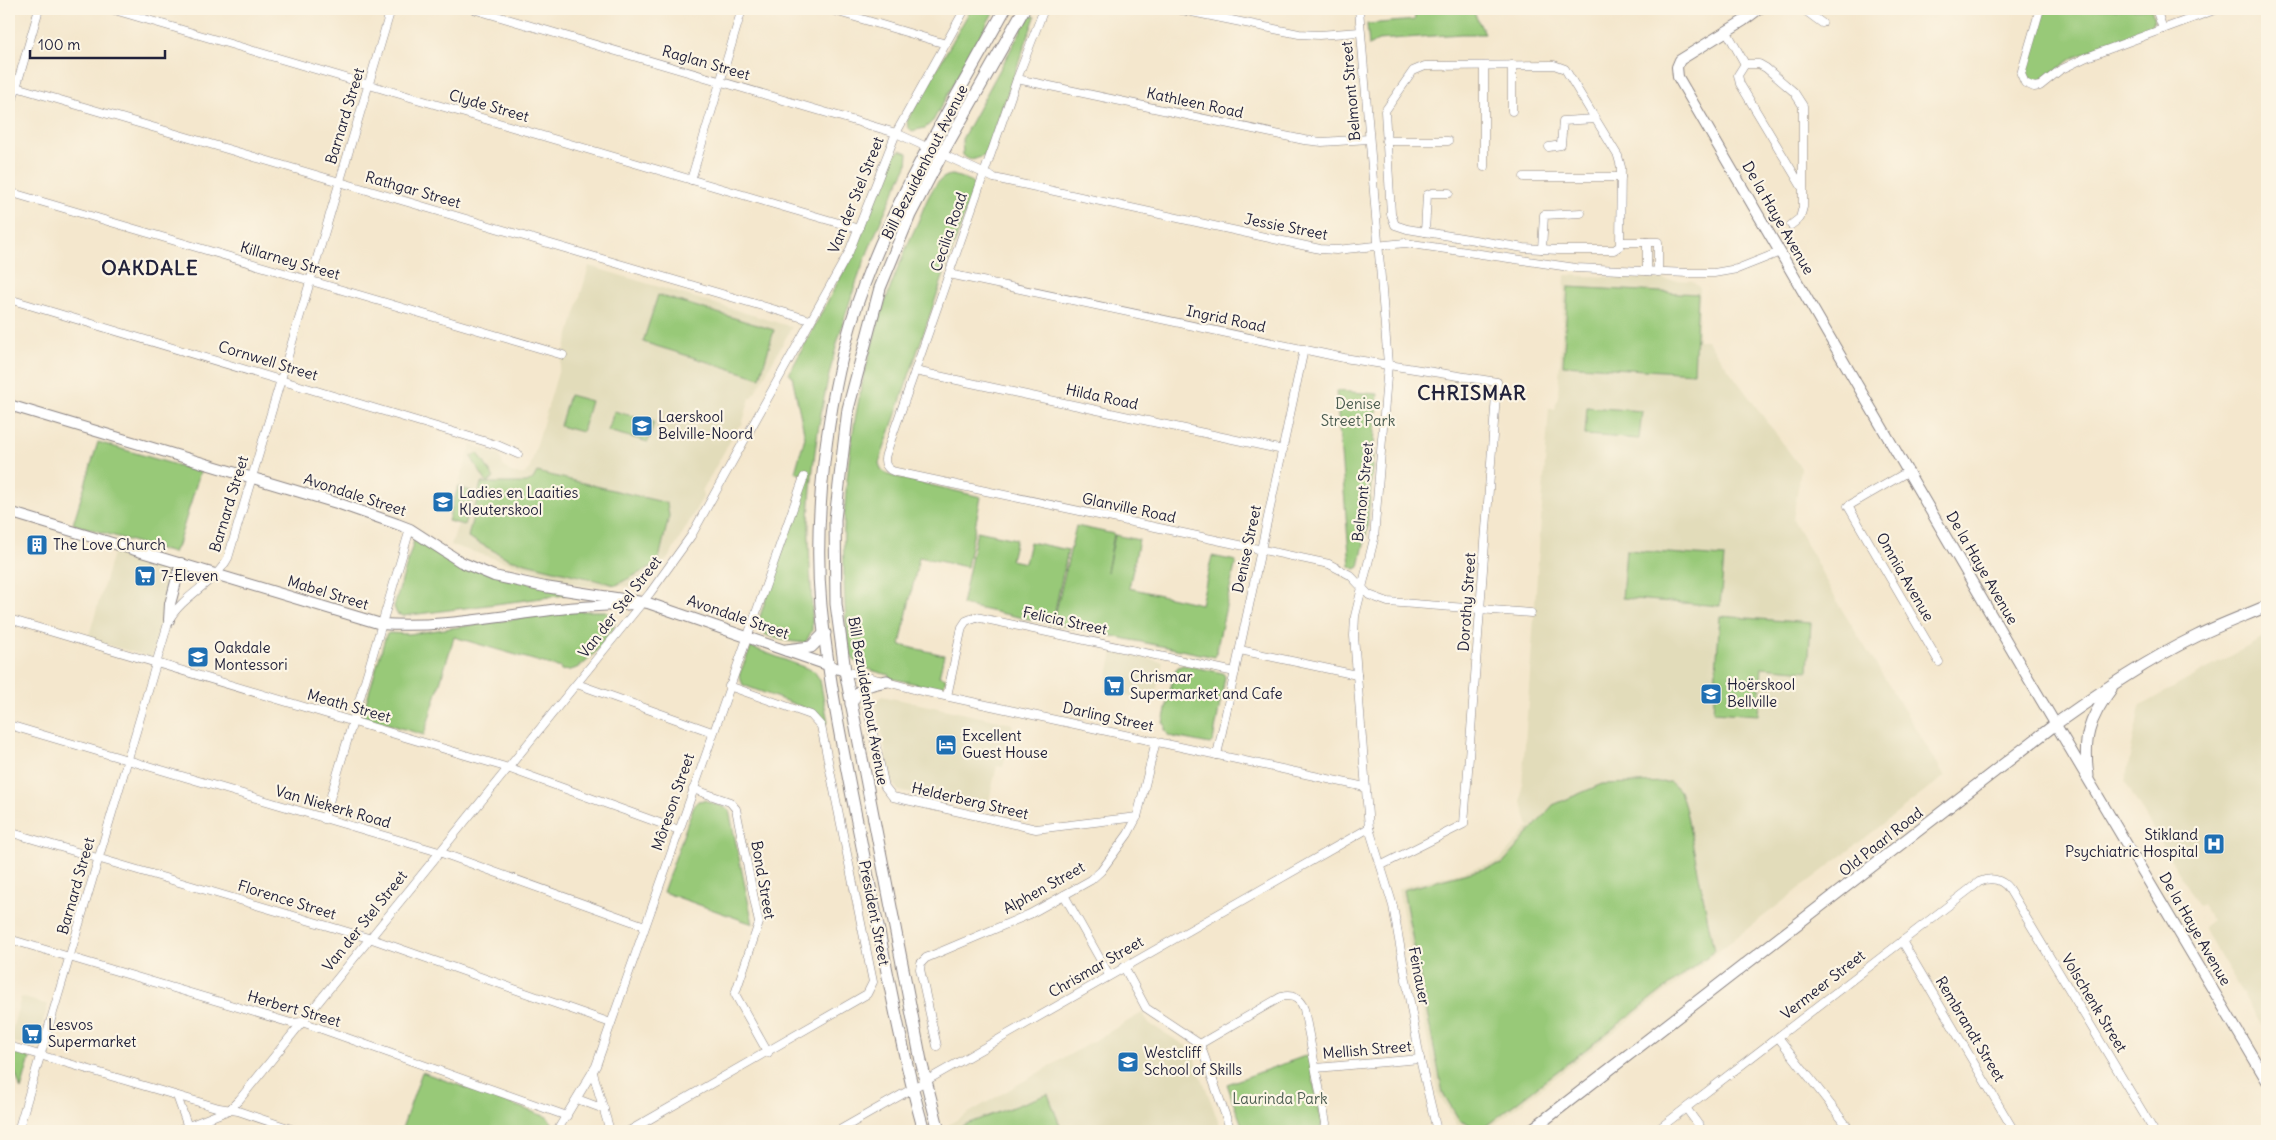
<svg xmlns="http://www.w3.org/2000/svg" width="2276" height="1140" font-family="Delius,sans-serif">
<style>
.built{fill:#e2dcba}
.green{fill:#98c978;stroke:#5d765a}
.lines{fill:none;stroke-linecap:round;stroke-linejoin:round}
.minor-casing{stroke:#8b8484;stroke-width:9}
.tertiary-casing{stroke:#8b8484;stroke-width:12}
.secondary-casing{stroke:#8b8484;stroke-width:13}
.minor{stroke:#fff;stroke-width:8}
.tertiary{stroke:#fff;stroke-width:10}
.secondary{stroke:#fff;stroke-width:11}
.labels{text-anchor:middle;stroke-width:4.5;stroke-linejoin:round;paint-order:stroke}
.street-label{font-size:15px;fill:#22223b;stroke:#fcf5e5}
.park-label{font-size:15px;fill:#4b5c50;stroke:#fcf5e5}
.poi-label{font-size:15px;fill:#22223b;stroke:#fcf5e5;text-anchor:start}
.district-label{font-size:20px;font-weight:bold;letter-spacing:1px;fill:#22223b;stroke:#fcf5e5}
</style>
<rect width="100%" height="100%" fill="#fcf5e5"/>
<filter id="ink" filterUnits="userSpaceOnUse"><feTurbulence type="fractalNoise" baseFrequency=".02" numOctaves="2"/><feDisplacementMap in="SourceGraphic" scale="10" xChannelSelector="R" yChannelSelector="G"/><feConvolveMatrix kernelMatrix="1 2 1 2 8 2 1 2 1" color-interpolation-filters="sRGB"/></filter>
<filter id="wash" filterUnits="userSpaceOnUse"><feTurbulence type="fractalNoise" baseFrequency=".0096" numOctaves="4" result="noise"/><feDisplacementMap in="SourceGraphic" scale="20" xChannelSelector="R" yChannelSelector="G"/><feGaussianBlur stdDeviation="1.12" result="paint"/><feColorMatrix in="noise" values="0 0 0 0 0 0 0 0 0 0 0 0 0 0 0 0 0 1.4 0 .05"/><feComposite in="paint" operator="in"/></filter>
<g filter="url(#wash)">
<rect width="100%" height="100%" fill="#f4e7cd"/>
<g class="built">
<polygon points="589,266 792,327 752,398 750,398 742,425 738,427 702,491 703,497 670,556 641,586 583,586 451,545 458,524 464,525 474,492 458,487 471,445 499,454 504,467 514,474 524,474 530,468"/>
<polygon points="1565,275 1692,281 1700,288 1698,340 1707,340 1801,468 1793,519 1839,605 1945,776 1486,1131 1476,1131 1457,1125 1438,1093 1398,888 1499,861 1529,827 1521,799 1549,408 1555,409 1558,396"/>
<polygon points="114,550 171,566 176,573 152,656 149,657 88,639"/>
<polygon points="2267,636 2267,1035 2203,927 2212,920 2203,905 2199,907 2125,782 2140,706"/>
<polygon points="1113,651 1163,662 1154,702 1105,691"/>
<polygon points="882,696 1013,724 1003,767 997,766 987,809 899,791 892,783 875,702"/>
<polygon points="21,997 48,1005 37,1042 30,1047 9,1041"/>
<polygon points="1142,1013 1150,1024 1191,1049 1222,1131 948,1131 946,1126"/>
</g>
<g class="green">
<polygon points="971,9 995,9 933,121 925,128 912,131 908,127 907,121"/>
<polygon points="1414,9 1472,9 1485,34 1461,34 1378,40 1369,46 1367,24 1415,20"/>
<path d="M2044 9H2151C2154 17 2156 24 2148 30L2075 57 2042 80 2036 82 2029 79 2025 71Z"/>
<path d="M1030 14 1035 17 985 156C976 157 972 164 963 155L962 139Z"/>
<path d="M901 150 908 153 907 166C850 277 814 396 809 521 808 557 813 594 812 630L806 642C795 644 762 637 756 628L805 483 809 478 806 472 800 474 795 472 805 437 792 376 789 374 857 246 892 156Z"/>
<path d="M953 175 971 181 974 187 879 463 881 469 888 475 981 497 967 567 919 557 900 645 944 655 939 676 946 678 944 685 936 688 889 678V675C875 671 859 669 851 656 845 630 845 603 844 577 840 455 865 334 917 224 924 209 933 175 953 175Z"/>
<polygon points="1568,287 1698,294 1694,373 1563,365"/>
<polygon points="658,295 774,330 760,378 643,342"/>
<polygon points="1336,391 1378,394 1367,530 1359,567 1355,569 1350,566"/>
<polygon points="569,395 591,401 582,432 560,426"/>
<polygon points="1587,407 1642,411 1639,439 1585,435"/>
<polygon points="614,411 654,422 648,442 608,431"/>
<polygon points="98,442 200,472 177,548 175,548 173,553 73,524"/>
<polygon points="478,453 494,478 487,483 471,457"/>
<polygon points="537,472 667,503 669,516 658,563 616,585 509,559 468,537 481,483 527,483 533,479"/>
<polygon points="458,487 474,492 464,525 448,521"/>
<polygon points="1076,526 1114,534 1107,572 1115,535 1139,540 1129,588 1201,604 1212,556 1236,561 1215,657 1053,624"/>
<polygon points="977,531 1016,539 1011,560 1025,563 1030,542 1068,550 1052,624 962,605"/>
<polygon points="415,537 463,565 564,592 565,595 403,616 397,614 394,607"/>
<polygon points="1626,550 1724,557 1720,606 1622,598"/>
<path d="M572 611H606L614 618V628C600 644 585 675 560 670L561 668 454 637 424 735 362 716 386 635 389 633 409 634Z"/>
<polygon points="1720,616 1811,623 1808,671 1762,667 1758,715 1713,712"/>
<polygon points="751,647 814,671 820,680 828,722 826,724 813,711 743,685 739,675"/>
<polygon points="1183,665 1223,673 1225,677 1213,741 1210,744 1169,736 1165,730 1165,724 1163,723 1174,673 1178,667"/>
<polygon points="1670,782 1680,791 1686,811 1714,951 1482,1129 1460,1121 1443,1093 1403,890 1502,864 1553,805 1602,784"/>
<polygon points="704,800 726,808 729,810 753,924 663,892 694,805 698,801"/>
<polygon points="9,1051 30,1058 21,1090 9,1054"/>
<polygon points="1308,1055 1322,1123 1320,1131 1244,1131 1227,1084"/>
<polygon points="422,1072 547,1117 552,1122 549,1131 401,1131"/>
<polygon points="1048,1094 1062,1131 959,1131 958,1127"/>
</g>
</g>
<g filter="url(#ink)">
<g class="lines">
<g class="minor-casing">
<g id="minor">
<polyline points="111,9 859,229"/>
<polyline points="473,9 896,133 994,178 1320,249 1336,250 1405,243 1576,268 1688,273 1714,273 1737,269 1780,252"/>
<polyline points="828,9 946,44"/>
<path d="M1044 9 1017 79 886 454C883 463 887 470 896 472L1329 564 1350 575 1369 595 1388 602 1531 613"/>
<polyline points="1177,9 1299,34 1319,35 1360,32"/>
<polyline points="1359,9 1388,364 1374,539 1355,616 1354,636 1369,828 1393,906 1420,1059 1437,1131"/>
<polyline points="1803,9 1822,23"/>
<polyline points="2040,9 2021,74 2025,83 2034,87 2040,86 2060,70 2087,57 2217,9"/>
<polyline points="2156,9 2163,29"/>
<polyline points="1727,32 1745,64"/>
<polygon points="1554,65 1565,69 1618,156 1621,167 1620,246 1614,250 1558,250 1524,248 1407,229 1395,225 1391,214 1385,111 1413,71 1425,66"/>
<polyline points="1017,79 1304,140 1322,142 1369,139"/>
<polyline points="9,85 810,320"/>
<polyline points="1512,111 1512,65"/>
<polyline points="9,112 39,9"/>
<polyline points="1386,141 1448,141"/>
<polyline points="1549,147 1561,145 1563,121 1595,119"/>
<polyline points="1484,167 1484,66"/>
<polyline points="1524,177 1621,177"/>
<polyline points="691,180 742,9"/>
<polyline points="9,192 563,355"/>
<polyline points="1791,225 1800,218 1803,207 1803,106 1794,92 1766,68 1759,64 1745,64 1738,75 1740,84 1803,189"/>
<polyline points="1425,232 1427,195 1432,193 1449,193"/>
<polyline points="1621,242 1658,242 1658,272"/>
<polyline points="1542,249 1544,215 1581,213"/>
<polyline points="1647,271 1647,242"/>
<polyline points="949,274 1344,358 1497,382 1464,824 1382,865"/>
<polyline points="9,299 497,445 518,454"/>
<polyline points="915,371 1283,450"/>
<polyline points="1909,471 1848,506 1939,662"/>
<polyline points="9,619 502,766 679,830"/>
<polyline points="1240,650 1357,675"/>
<polyline points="845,671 917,690 1365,787"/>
<polyline points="577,684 712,732"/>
<polyline points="947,696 962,627 966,621 976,617 1235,672"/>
<polyline points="867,706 885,787 893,797 1036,829 1137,817"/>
<polyline points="9,725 439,852 645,926"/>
<polyline points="1217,755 1304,349"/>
<polyline points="693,789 730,802 736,809 759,923 735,994 768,1053"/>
<polyline points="324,819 410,529"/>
<polyline points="9,832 375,940 611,1023"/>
<polyline points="1064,895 1109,975"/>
<polyline points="9,939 291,1023 302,1022 567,1116"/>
<polyline points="1902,941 2014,1131"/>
<polyline points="1124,967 1146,1008 1200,1044 1231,1131"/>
<polyline points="1778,1037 1851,1131"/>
<path d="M1200 1044 1281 997C1292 994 1300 998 1304 1009L1326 1123 1325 1131"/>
<polyline points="9,1046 219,1108 238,1111 297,1131"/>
<polyline points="937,1046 920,969 921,963 926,958 1030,914 1091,880 1101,871 1128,834 1137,817 1156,741"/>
<polyline points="1316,1068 1420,1059"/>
<polyline points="593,1073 610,1131"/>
<polyline points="177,1096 189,1130"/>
<polyline points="577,1099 604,1109"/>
<polyline points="1686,1108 1703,1131"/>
<path d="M18 1131 169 620C183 595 215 583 228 558L391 9"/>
<polyline points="176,1131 229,1110 239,1100 650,593 691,536 849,252 896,133 965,9"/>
<polyline points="557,1131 596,1066 804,477"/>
<polyline points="629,1131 867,994 873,982 821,726 811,715 729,686"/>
<polyline points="838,1131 1369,828"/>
<path d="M1656 1131 1979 882C1991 877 2002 879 2009 889L2154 1131"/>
</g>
</g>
<g class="tertiary-casing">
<g id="tertiary">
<polyline points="1759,9 1743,21 1680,60 1677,67 1678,77 2021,666 2267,1081"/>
<polyline points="9,405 340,504 397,524 410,529 461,562 494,576 545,587 648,603 845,671"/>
<path d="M9 512 381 624C439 628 494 617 551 610 579 606 607 606 635 604"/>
<polyline points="169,620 170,604 181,563"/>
</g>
</g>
<g class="secondary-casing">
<g id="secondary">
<polyline points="786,650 811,647 825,633"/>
<path d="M851 704C859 686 869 684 887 681"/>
<path d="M2088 776C2083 739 2088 720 2111 689"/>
<path d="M924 1131C900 1046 885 959 867 872 850 784 830 695 821 606 813 517 827 405 852 320 885 213 951 107 1005 9"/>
<polyline points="939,1131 921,1061 845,671 836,604 835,519 848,409 880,288 910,215 942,154 1024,9"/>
<path d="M1530 1131 2057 723C2102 691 2147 660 2197 636 2219 625 2244 616 2267 606"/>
</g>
</g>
<use href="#minor" class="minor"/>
<use href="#tertiary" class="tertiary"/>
<use href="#secondary" class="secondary"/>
</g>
</g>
<defs>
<g id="school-square" transform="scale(1.125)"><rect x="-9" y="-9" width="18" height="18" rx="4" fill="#1f6fb2" stroke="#fcf5e5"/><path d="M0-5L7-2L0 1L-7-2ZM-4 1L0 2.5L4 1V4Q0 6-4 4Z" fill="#fff"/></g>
<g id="building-square" transform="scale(1.125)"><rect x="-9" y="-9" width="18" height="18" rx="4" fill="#1f6fb2" stroke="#fcf5e5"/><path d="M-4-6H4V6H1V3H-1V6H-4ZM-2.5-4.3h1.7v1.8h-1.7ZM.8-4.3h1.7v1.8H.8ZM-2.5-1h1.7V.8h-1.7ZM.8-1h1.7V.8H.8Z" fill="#fff"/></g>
<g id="supermarket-square" transform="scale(1.125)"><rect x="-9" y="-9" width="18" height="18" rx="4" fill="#1f6fb2" stroke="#fcf5e5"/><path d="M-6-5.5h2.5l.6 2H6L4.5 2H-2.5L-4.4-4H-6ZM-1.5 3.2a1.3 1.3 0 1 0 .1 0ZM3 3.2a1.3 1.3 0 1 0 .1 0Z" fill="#fff"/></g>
<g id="hotel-square" transform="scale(1.125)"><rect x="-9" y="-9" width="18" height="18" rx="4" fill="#1f6fb2" stroke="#fcf5e5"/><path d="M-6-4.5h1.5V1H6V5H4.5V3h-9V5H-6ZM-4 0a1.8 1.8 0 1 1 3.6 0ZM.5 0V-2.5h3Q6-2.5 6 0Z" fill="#fff"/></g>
<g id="hospital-square" transform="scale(1.125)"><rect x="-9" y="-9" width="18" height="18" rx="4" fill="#1f6fb2" stroke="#fcf5e5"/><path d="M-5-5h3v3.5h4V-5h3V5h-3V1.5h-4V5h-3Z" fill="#fff"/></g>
</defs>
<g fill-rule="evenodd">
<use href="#school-square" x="642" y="426"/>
<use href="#school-square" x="443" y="502"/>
<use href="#building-square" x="37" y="545"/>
<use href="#supermarket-square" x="145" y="576"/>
<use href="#school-square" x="198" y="657"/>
<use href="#supermarket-square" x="1114" y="686"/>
<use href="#school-square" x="1711" y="694"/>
<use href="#hotel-square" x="946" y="745"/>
<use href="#hospital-square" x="2214" y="844"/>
<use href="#supermarket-square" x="32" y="1034"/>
<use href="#school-square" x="1128" y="1062"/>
</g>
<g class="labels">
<g class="street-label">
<text transform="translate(706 63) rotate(16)" y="5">Raglan Street</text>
<text transform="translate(1351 91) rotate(-95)" y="5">Belmont Street</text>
<text transform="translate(1195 103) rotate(12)" y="5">Kathleen Road</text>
<text transform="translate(489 106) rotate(16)" y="5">Clyde Street</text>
<text transform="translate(345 116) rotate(-73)" y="5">Barnard Street</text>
<text transform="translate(925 162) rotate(-63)" y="5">Bill Bezuidenhout Avenue</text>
<text transform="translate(413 190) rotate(16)" y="5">Rathgar Street</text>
<text transform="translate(856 195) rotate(-68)" y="5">Van der Stel Street</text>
<text transform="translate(1778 218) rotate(60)" y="5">De la Haye Avenue</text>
<text transform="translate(1286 227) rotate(11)" y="5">Jessie Street</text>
<text transform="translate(949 232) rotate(-71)" y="5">Cecilia Road</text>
<text transform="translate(290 261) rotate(16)" y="5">Killarney Street</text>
<text transform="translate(1226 319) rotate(12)" y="5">Ingrid Road</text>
<text transform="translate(268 361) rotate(17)" y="5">Cornwell Street</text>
<text transform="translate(1102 397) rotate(12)" y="5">Hilda Road</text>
<text transform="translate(1363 492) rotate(-84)" y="5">Belmont Street</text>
<text transform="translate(355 495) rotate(18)" y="5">Avondale Street</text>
<text transform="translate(229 504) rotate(-73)" y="5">Barnard Street</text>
<text transform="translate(1129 508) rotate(12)" y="5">Glanville Road</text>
<text transform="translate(1247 549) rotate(-78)" y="5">Denise Street</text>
<text transform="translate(1982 568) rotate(60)" y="5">De la Haye Avenue</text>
<text transform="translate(1905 577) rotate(60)" y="5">Omnia Avenue</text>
<text transform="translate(328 593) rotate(17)" y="5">Mabel Street</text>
<text transform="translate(1467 602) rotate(-86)" y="5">Dorothy Street</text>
<text transform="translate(620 607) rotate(-52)" y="5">Van der Stel Street</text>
<text transform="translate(738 617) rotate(19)" y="5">Avondale Street</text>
<text transform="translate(1065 621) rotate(12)" y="5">Felicia Street</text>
<text transform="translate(868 701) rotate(80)" y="5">Bill Bezuidenhout Avenue</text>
<text transform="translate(349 706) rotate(16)" y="5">Meath Street</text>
<text transform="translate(1108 717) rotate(12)" y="5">Darling Street</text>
<text transform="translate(970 801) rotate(13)" y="5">Helderberg Street</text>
<text transform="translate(673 802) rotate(-71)" y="5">Môreson Street</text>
<text transform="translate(333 807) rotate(16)" y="5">Van Niekerk Road</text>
<text transform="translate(1881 842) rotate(-38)" y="5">Old Paarl Road</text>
<text transform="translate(763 880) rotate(80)" y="5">Bond Street</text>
<text transform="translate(76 886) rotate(-74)" y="5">Barnard Street</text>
<text transform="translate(1044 888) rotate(-29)" y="5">Alphen Street</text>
<text transform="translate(287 900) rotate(17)" y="5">Florence Street</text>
<text transform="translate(874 913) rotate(79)" y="5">President Street</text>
<text transform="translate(365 921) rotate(-51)" y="5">Van der Stel Street</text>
<text transform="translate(2195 929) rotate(60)" y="5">De la Haye Avenue</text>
<text transform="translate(1096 967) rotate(-30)" y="5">Chrismar Street</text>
<text transform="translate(1419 976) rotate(79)" y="5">Feinauer</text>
<text transform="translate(1823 985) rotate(-38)" y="5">Vermeer Street</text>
<text transform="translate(2094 1003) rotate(59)" y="5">Volschenk Street</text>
<text transform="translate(294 1009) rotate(16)" y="5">Herbert Street</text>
<text transform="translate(1970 1029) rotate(59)" y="5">Rembrandt Street</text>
<text transform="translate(1367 1050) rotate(-5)" y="5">Mellish Street</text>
</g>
<g class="park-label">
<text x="1358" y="409">Denise<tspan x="1358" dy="17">Street Park</tspan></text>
<text x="1280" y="1104">Laurinda Park</text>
</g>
<g class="poi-label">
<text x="658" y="422">Laerskool<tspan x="658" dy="17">Belville-Noord</tspan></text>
<text x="459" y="498">Ladies en Laaities<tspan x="459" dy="17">Kleuterskool</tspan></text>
<text x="53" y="550">The Love Church</text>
<text x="161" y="581">7-Eleven</text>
<text x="214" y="653">Oakdale<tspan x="214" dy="17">Montessori</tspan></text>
<text x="1130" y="682">Chrismar<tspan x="1130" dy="17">Supermarket and Cafe</tspan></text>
<text x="1727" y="690">Hoërskool<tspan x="1727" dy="17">Bellville</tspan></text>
<text x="962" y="741">Excellent<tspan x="962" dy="17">Guest House</tspan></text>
<text x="2198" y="840" text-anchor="end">Stikland<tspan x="2198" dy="17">Psychiatric Hospital</tspan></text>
<text x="48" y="1030">Lesvos<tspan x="48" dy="17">Supermarket</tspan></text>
<text x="1144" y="1058">Westcliff<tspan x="1144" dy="17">School of Skills</tspan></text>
</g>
<g class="district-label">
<text x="150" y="275">OAKDALE</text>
<text x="1472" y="400">CHRISMAR</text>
</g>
</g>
<rect width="2276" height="1140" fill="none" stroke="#fcf5e5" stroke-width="30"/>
<path d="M30 50v8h135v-8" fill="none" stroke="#22223b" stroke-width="2.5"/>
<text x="38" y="50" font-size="15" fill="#22223b" stroke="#fcf5e5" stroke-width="4" paint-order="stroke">100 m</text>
</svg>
